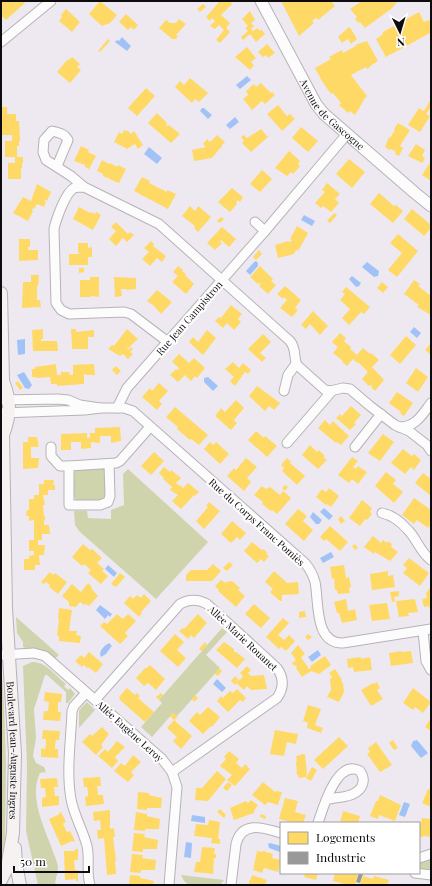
<svg xmlns="http://www.w3.org/2000/svg" width="432" height="886" font-family="'Playfair Display',serif">
<style>
.green{fill:#cfd4ad}
.water{fill:#a0c2f7}
.homes{fill:#ffd966}
.industry{fill:#999}
.lines{fill:none;stroke-linecap:round;stroke-linejoin:round}
.minor-casing{stroke:#b6b3b7;stroke-width:11}
.tertiary-casing{stroke:#b6b3b7;stroke-width:13}
.secondary-casing{stroke:#b6b3b7;stroke-width:14}
.minor{stroke:#fcfcfd;stroke-width:9}
.tertiary{stroke:#fcfcfd;stroke-width:11}
.secondary{stroke:#f6f2f2;stroke-width:12}
.labels{text-anchor:middle;stroke-width:4;stroke-linejoin:round;paint-order:stroke}
.street-label{font-size:10px;fill:#0e0b0f;stroke:#fff}
</style>
<rect width="100%" height="100%" fill="#eee9f0"/>
<g class="green">
<path d="M105 468V496L102 501 76 500C72 493 71 475 77 469Z"/>
<polygon points="128,469 208,542 156,599 79,531 75,525 74,511 87,511 88,518 111,519 111,510 124,505 123,474"/>
<polygon points="16,617 59,655 55,659 23,647 23,642 17,633"/>
<polygon points="222,628 227,632 206,655 220,668 177,716 173,713 152,737 141,727 162,703 159,700"/>
<path d="M32 662C45 661 56 676 66 684L64 686 68 690 70 688 75 694 68 703H66V692L47 675H45L34 709 36 738 33 756 36 763 44 767 46 772 40 773C29 796 43 825 51 846 53 853 57 860 58 867 58 873 56 877 55 883L58 885H38L26 831 27 766 23 666Z"/>
<polygon points="1,672 2,676 4,703 6,765 5,838 1,863"/>
<polygon points="87,702 95,710 79,728 79,710"/>
<polygon points="431,857 431,872 419,871 419,861"/>
<polygon points="181,875 224,880 220,885 189,885 184,881"/>
</g>
<g class="water">
<polygon points="122,37 131,46 127,51 115,42 117,40 119,41"/>
<polygon points="247,76 251,80 240,89 236,85"/>
<polygon points="202,108 204,108 212,115 208,119 200,111"/>
<polygon points="235,117 239,122 230,129 226,125"/>
<polygon points="149,147 162,158 157,164 144,154"/>
<polygon points="304,215 315,221 312,226 301,220"/>
<polygon points="256,261 258,263 258,266 250,275 246,271 254,262"/>
<polygon points="367,262 379,271 378,276 374,277 362,267"/>
<polygon points="352,276 361,283 359,286 356,287 349,279"/>
<polygon points="414,327 421,333 417,338 410,332"/>
<polygon points="25,339 25,354 18,355 17,340"/>
<polygon points="24,372 32,385 29,389 25,388 17,375"/>
<polygon points="208,377 218,386 213,391 204,382 204,378"/>
<polygon points="324,508 333,516 329,520 320,512"/>
<polygon points="313,512 322,520 319,524 316,524 310,517"/>
<polygon points="331,552 334,557 323,563 320,558"/>
<polygon points="108,565 117,573 114,577 105,569"/>
<polygon points="100,605 112,614 110,617 108,615 105,619 96,610"/>
<path d="M109 643 112 646 111 647 106 654 101 657C98 651 104 646 109 643Z"/>
<polygon points="318,650 321,655 312,662 308,657"/>
<polygon points="217,679 226,688 222,692 213,684"/>
<polygon points="417,740 428,753 421,758 411,746 413,741"/>
<polygon points="404,802 410,804 405,817 399,815"/>
<polygon points="192,815 205,817 205,823 191,821"/>
<polygon points="186,842 192,843 191,858 184,857"/>
<polygon points="270,843 281,846 280,852 269,848 268,844"/>
</g>
<g class="homes">
<polygon points="1,1 23,1 25,3 6,20 3,17 1,16"/>
<polygon points="100,1 117,15 110,23 102,26 89,14"/>
<polygon points="220,1 230,1 232,4 221,15 230,23 226,28 230,32 220,43 216,40 224,30 219,25 215,29 210,26 215,21 212,18 210,21 206,17"/>
<polygon points="281,1 331,1 335,6 318,20 316,18 312,21 314,23 299,36"/>
<polygon points="362,1 398,1 391,9 365,28 360,22 358,23 355,19 357,17 350,9"/>
<polygon points="203,4 206,7 200,12 197,9"/>
<polygon points="66,9 80,22 72,32 59,21 62,17 61,15"/>
<polygon points="250,11 255,20 251,23 254,26 251,29 253,31 257,28 260,31 261,29 265,34 256,42 250,34 243,40 241,37 248,31 245,28 248,26 242,19"/>
<polygon points="419,12 424,22 429,20 431,24 430,33 386,57 376,39 382,35 383,32"/>
<polygon points="126,14 138,25 134,30 131,27 128,30 119,22"/>
<polygon points="179,19 186,24 176,35 178,36 176,39 172,39 159,28 166,20 170,23 176,23"/>
<polygon points="349,27 351,29 357,39 351,44 348,39 342,43 338,37"/>
<polygon points="108,39 110,41 100,52 98,51"/>
<polygon points="367,41 378,61 370,66 370,67 367,69 366,67 351,75 367,96 364,99 364,100 355,115 350,111 348,113 339,105 341,103 333,93 331,94 322,81 315,68 331,59 329,57 342,50 343,53 356,46 355,45"/>
<polygon points="267,44 275,53 268,58 266,55 263,57 258,52"/>
<polygon points="247,47 256,58 251,62 254,65 250,70 235,57"/>
<polygon points="72,57 80,64 77,67 81,70 70,83 57,72 68,59 69,60"/>
<polygon points="190,78 208,93 199,102 195,99 192,103 175,87 180,81 184,85"/>
<polygon points="261,83 271,93 272,92 275,95 265,104 262,101 252,110 243,99 248,95 246,91 254,84 256,87"/>
<polygon points="146,88 155,96 137,116 128,108"/>
<polygon points="431,99 431,107 426,114 430,116 420,132 408,125 419,108 424,111"/>
<polygon points="278,105 287,116 290,114 295,119 282,131 267,114"/>
<polygon points="1,107 7,107 7,114 16,114 16,121 19,121 20,141 19,141 19,146 17,146 17,157 23,157 23,163 22,163 22,168 21,168 21,179 8,179 8,163 15,163 15,157 5,157 5,141 12,141 12,135 1,135"/>
<polygon points="157,113 167,123 166,125 168,126 169,125 180,134 171,143 148,123"/>
<polygon points="398,123 410,130 400,146 403,148 399,156 395,154 396,152 391,149 390,150 385,147 389,137 390,138 395,130 394,129"/>
<polygon points="301,127 318,141 308,152 292,138"/>
<polygon points="261,129 268,137 251,152 242,143 244,141 241,137 244,135 247,138"/>
<polygon points="124,130 128,131 131,134 134,131 143,145 138,149 135,144 127,149 114,142 119,132 122,134"/>
<polygon points="217,135 225,142 222,145 222,146 212,158 194,161 192,150 206,147 203,144 207,139 210,142"/>
<polygon points="416,144 425,150 422,156 425,158 422,163 408,156"/>
<polygon points="81,146 89,150 88,152 96,156 89,169 85,167 85,165 74,161"/>
<polygon points="289,151 300,161 298,164 300,166 293,174 291,172 287,176 275,168"/>
<polygon points="349,159 365,172 352,188 336,174"/>
<polygon points="102,160 109,164 110,163 117,167 118,165 126,169 119,183 109,179 110,178 107,178 103,176 103,174 97,171"/>
<polygon points="431,161 431,181 422,175"/>
<polygon points="262,170 272,179 260,192 250,184"/>
<polygon points="142,177 150,181 149,183 167,192 167,190 176,194 168,209 134,191"/>
<polygon points="327,183 340,194 335,199 339,203 331,212 323,206 321,208 315,203 325,192 322,190"/>
<polygon points="37,184 51,192 47,201 45,200 44,202 46,202 44,207 37,204 34,209 33,208 32,210 33,211 28,221 13,213 23,197 31,201"/>
<polygon points="232,188 243,197 240,202 238,200 236,203 237,204 230,212 218,202"/>
<polygon points="379,193 394,206 396,205 403,211 393,223 370,204"/>
<polygon points="190,206 195,211 198,206 211,217 198,232 194,228 195,226 182,216"/>
<polygon points="79,207 90,213 90,212 95,214 96,212 101,215 93,230 73,219"/>
<polygon points="412,209 431,225 431,228 424,236 404,219"/>
<polygon points="334,213 337,215 330,223 327,221"/>
<polygon points="221,217 224,219 220,223 217,221"/>
<polygon points="116,222 128,234 130,232 134,235 127,242 123,238 116,246 109,239 116,231 111,227"/>
<polygon points="297,226 308,233 298,251 296,250 294,254 278,258 275,245 288,241 290,242 292,240 290,239"/>
<polygon points="222,227 236,239 229,247 221,240 220,242 222,243 215,250 207,243"/>
<polygon points="398,234 418,251 397,277 388,270 402,253 390,243"/>
<polygon points="19,239 30,239 30,247 28,247 28,250 38,250 38,260 19,261"/>
<polygon points="151,241 154,244 153,246 166,256 162,262 157,258 150,266 142,259 149,252 144,248"/>
<polygon points="78,243 88,243 88,248 92,247 92,257 88,257 88,265 69,265 69,254 79,254 79,252 78,252"/>
<polygon points="259,250 262,254 256,260 253,257"/>
<polygon points="178,266 183,270 182,271 186,274 185,275 194,284 186,294 172,282 178,276 173,272"/>
<polygon points="260,266 273,279 271,281 276,285 268,294 259,286 261,284 259,283 258,284 250,277"/>
<polygon points="79,268 84,268 84,272 79,273"/>
<polygon points="31,275 39,275 38,286 37,286 37,300 40,300 41,307 22,308 23,282 31,282"/>
<polygon points="90,277 99,277 99,297 91,296 91,297 80,297 80,280 90,280"/>
<polygon points="114,277 136,278 136,289 126,290 126,289 121,289 122,296 115,297"/>
<polygon points="414,280 420,284 418,286 431,296 431,315 417,307 419,305 404,294"/>
<polygon points="382,282 388,287 383,293 377,288"/>
<polygon points="285,286 301,300 295,308 298,310 292,317 280,308 287,300 284,297 283,299 277,294"/>
<polygon points="346,287 370,307 364,314 361,312 349,325 342,318 350,309 340,300 345,294 342,292"/>
<polygon points="157,290 172,302 161,314 154,306 147,301"/>
<polygon points="231,305 242,314 238,319 241,322 234,330 227,323 223,328 215,321 219,317 221,318"/>
<polygon points="313,311 328,326 320,335 310,324 306,329 301,325"/>
<polygon points="43,329 43,339 41,339 41,341 57,341 58,351 33,351 32,330"/>
<polygon points="71,329 76,329 76,332 94,330 94,337 88,337 88,349 72,349"/>
<polygon points="127,329 138,339 127,349 128,350 131,347 133,349 130,352 133,354 128,359 123,354 120,356 108,349 112,345 114,346"/>
<polygon points="207,330 216,338 203,355 189,342 193,337 198,342"/>
<polygon points="340,333 346,338 344,341 351,347 350,349 357,355 363,348 370,354 371,353 379,360 372,367 384,380 375,391 371,387 372,386 370,385 369,386 362,379 368,372 358,362 357,363 353,359 347,366 342,362 343,361 333,353 338,347 332,342"/>
<polygon points="263,334 271,342 260,353 266,358 262,362 248,349"/>
<polygon points="406,336 416,345 400,364 390,355"/>
<polygon points="431,343 431,355 425,350"/>
<polygon points="179,354 189,363 194,358 205,368 197,378 195,376 191,381 185,375 178,382 170,375 176,369 178,370 179,368 172,362"/>
<polygon points="233,362 239,368 243,363 251,370 248,374 245,372 235,386 230,381 234,377 225,369"/>
<polygon points="56,364 57,375 61,375 61,372 69,372 70,375 73,375 73,365 94,364 95,375 86,375 86,374 84,374 84,384 57,386 57,384 51,384 50,377 36,378 36,377 32,377 32,369 35,369 35,367"/>
<polygon points="116,366 121,371 117,375 112,370"/>
<polygon points="416,368 428,377 418,392 406,383"/>
<polygon points="18,381 23,388 20,390 15,383"/>
<polygon points="159,383 168,391 159,401 162,404 157,410 142,397 150,388 152,391"/>
<polygon points="257,386 280,403 274,410 269,406 265,411 249,396"/>
<polygon points="397,392 413,403 404,416 400,413 401,412 389,403"/>
<polygon points="236,400 244,408 234,420 237,423 231,430 215,416 221,408 225,412"/>
<polygon points="351,406 361,415 354,423 356,424 350,430 336,418 340,414 342,416"/>
<polygon points="175,407 208,435 199,445 191,439 190,440 177,429 178,427 166,417"/>
<polygon points="325,420 330,425 333,421 349,436 341,445 337,442 336,443 318,428"/>
<polygon points="120,427 121,441 111,443 111,436 100,436 100,443 91,442 91,448 81,449 81,442 71,442 71,450 61,450 61,434 87,433 87,438 90,438 90,433 95,433 95,428"/>
<polygon points="256,431 264,438 265,436 277,446 267,457 248,440"/>
<polygon points="383,434 394,442 380,461 368,453"/>
<polygon points="28,437 37,437 39,447 31,447 31,458 39,458 38,468 23,469 23,442 28,442"/>
<polygon points="210,442 213,445 216,442 229,454 220,464 204,449"/>
<polygon points="310,445 317,452 319,450 325,456 323,457 327,460 318,469 302,455"/>
<polygon points="403,449 412,456 414,454 421,460 414,470 411,467 405,474 391,463"/>
<polygon points="154,452 164,461 151,475 141,466"/>
<polygon points="352,457 358,461 353,467 356,469 358,466 367,472 358,484 352,479 349,483 338,475"/>
<polygon points="246,458 257,467 247,478 251,482 244,491 227,476 234,468 236,470"/>
<polygon points="287,458 291,462 290,463 305,476 297,485 282,471 284,468 281,465"/>
<polygon points="164,467 170,472 171,470 181,478 176,483 180,486 180,485 183,488 188,483 199,492 195,496 194,495 181,509 172,501 178,495 170,490 172,487 163,479 164,478 159,473"/>
<polygon points="386,472 396,480 393,484 403,492 394,503 375,486"/>
<polygon points="423,473 431,479 431,496 415,483"/>
<polygon points="44,480 54,480 53,485 55,485 55,490 48,490 48,495 43,495 45,505 43,505 44,516 45,516 45,520 44,521 44,525 49,525 50,534 42,534 42,540 38,540 38,545 45,545 44,555 39,555 40,565 35,565 35,570 24,570 24,559 29,559 29,556 34,555 34,551 29,551 29,540 34,540 34,520 29,521 29,516 26,516 27,510 29,510 29,499 34,499 34,495 39,495 39,484 44,484"/>
<polygon points="285,485 288,487 285,491 282,488"/>
<polygon points="262,486 266,489 270,487 280,495 283,491 291,498 277,514 272,510 271,511 262,504 263,502 254,495"/>
<polygon points="329,488 339,496 331,507 327,504 326,505 316,497 322,489 326,492"/>
<polygon points="414,498 431,510 431,524 428,528 417,520 414,524 402,515"/>
<polygon points="362,500 372,508 370,512 372,514 367,520 365,519 360,526 349,518"/>
<polygon points="209,502 220,511 204,529 196,521 208,507 206,506"/>
<polygon points="298,509 307,516 303,521 313,530 304,541 285,524"/>
<polygon points="341,516 345,521 341,524 338,519"/>
<polygon points="232,521 246,533 240,540 237,537 231,543 221,534"/>
<polygon points="330,526 348,542 340,551 326,539 324,541 320,537"/>
<polygon points="373,536 381,543 383,540 387,543 388,541 392,544 391,547 398,552 390,561 375,552 374,554 364,547"/>
<polygon points="252,542 262,550 263,549 267,552 266,554 269,556 264,562 261,559 257,563 244,551"/>
<polygon points="83,544 90,550 92,549 102,558 97,563 104,569 102,571 108,576 101,584 88,573 91,570 84,564 82,566 72,557"/>
<polygon points="355,544 358,548 355,550 352,546"/>
<polygon points="409,558 429,573 420,586 403,573 407,568 403,565"/>
<polygon points="229,562 233,565 227,571 223,568"/>
<polygon points="213,564 221,571 212,581 186,581 186,575 191,570 207,570"/>
<polygon points="344,565 346,578 349,577 351,587 349,588 350,593 338,594 337,590 335,590 334,578 332,579 330,567"/>
<polygon points="274,571 287,583 298,582 299,594 282,595 282,601 280,601 270,592 273,589 265,582"/>
<polygon points="388,571 388,576 393,575 395,587 372,590 370,574"/>
<polygon points="50,572 53,575 55,573 67,582 58,594 49,587 50,585 46,582 44,584 41,582"/>
<polygon points="120,573 125,577 116,587 111,584"/>
<polygon points="221,580 225,583 226,582 232,581 240,588 238,590 245,596 236,607 218,591 219,590 215,586"/>
<polygon points="88,583 92,587 91,588 98,596 89,606 86,604 84,605 80,602 76,607 69,606 69,602 62,596 72,584 81,592"/>
<polygon points="431,587 431,607 429,608 429,606 424,607 422,599 427,598 426,593"/>
<polygon points="399,591 399,596 394,597 395,601 392,602 390,592"/>
<polygon points="144,594 151,601 141,612 142,613 139,617 124,603 130,596 133,599 137,595 141,598"/>
<polygon points="346,599 348,611 355,609 357,620 342,623 339,613 337,613 334,602"/>
<polygon points="415,599 418,612 408,613 409,616 399,617 396,601"/>
<polygon points="387,603 390,619 372,621 369,605"/>
<polygon points="254,604 270,618 261,628 245,614"/>
<polygon points="59,608 72,610 69,631 77,631 76,635 81,636 80,643 59,641 59,636 57,635 59,619 58,619"/>
<polygon points="305,611 306,617 299,618 299,612"/>
<polygon points="117,614 123,619 128,614 136,621 125,633 128,636 120,644 100,626 104,622 107,624"/>
<polygon points="198,614 207,623 194,638 191,635 188,639 179,631 183,628 184,629"/>
<polygon points="283,618 289,623 278,635 284,640 289,635 295,641 286,651 281,647 279,649 266,637"/>
<polygon points="175,634 184,642 177,650 186,658 178,667 160,651"/>
<polygon points="308,634 312,637 308,640 305,637"/>
<polygon points="205,642 207,645 202,651 199,649"/>
<polygon points="224,642 234,649 234,652 236,652 245,659 237,668 216,650"/>
<polygon points="298,645 305,654 301,657 309,669 311,668 310,666 325,656 331,665 319,674 311,671 302,677 296,668 297,667 296,665 294,666 292,663 296,660 291,653"/>
<polygon points="401,651 401,652 411,651 413,663 391,666 389,653"/>
<polygon points="89,652 103,664 96,673 88,667 87,668 84,665 82,667 75,661 81,655 84,658"/>
<polygon points="361,657 361,659 370,657 372,670 354,672 353,667 348,668 347,659"/>
<polygon points="150,665 165,679 156,690 148,683 144,686 136,678 145,668 147,668"/>
<polygon points="247,666 251,670 248,673 251,676 264,675 267,689 251,690 247,686 244,690 236,683 235,685 231,681 235,676 238,679 236,682 239,679 240,680 243,676 240,673"/>
<polygon points="219,668 222,671 218,676 215,674"/>
<polygon points="335,669 341,678 342,683 343,683 344,692 339,702 327,697 331,690 330,679 332,677 329,673"/>
<polygon points="377,682 380,688 377,690 383,699 371,706 361,690 373,683 374,684"/>
<polygon points="127,688 135,695 137,693 140,696 138,698 154,712 145,722 120,700 119,697"/>
<polygon points="413,688 431,702 423,713 415,707 413,710 403,703"/>
<polygon points="237,689 246,698 243,702 240,700 228,712 217,701 221,696 223,698 230,691 233,693"/>
<polygon points="45,692 62,694 61,702 58,702 58,712 61,712 60,721 43,720 44,711 48,711 49,702 44,701"/>
<polygon points="161,693 163,695 159,700 156,697"/>
<polygon points="195,695 198,698 194,702 192,699"/>
<polygon points="308,705 321,709 315,725 323,728 321,733 307,728 308,723 303,721"/>
<polygon points="208,707 220,717 212,727 211,726 203,734 189,721 197,712 200,715"/>
<polygon points="173,713 178,717 174,720 170,716"/>
<polygon points="431,718 431,731 425,727"/>
<polygon points="174,720 192,736 181,749 173,741 177,737 167,728"/>
<polygon points="102,727 109,734 101,745 103,747 96,755 82,742 90,734 92,736"/>
<polygon points="43,730 60,731 59,740 56,740 55,745 55,749 58,749 58,758 41,757 41,748 45,749 46,744 46,739 42,739"/>
<polygon points="275,730 298,734 296,744 287,742 284,756 270,754"/>
<polygon points="339,737 348,746 323,769 314,760"/>
<polygon points="393,740 398,748 394,750 389,743"/>
<polygon points="117,741 125,747 115,757 118,761 112,768 98,756 105,749 108,752"/>
<polygon points="376,742 392,765 380,772 367,754 370,752 368,748"/>
<polygon points="229,751 239,759 236,763 242,768 245,764 250,769 235,786 227,780 232,775 220,766 226,759 224,757"/>
<polygon points="301,754 305,754 307,774 306,777 299,778 298,775 297,775 296,761 297,761 296,756 301,755"/>
<polygon points="133,755 141,762 131,772 134,775 128,782 114,771 121,763 125,766"/>
<polygon points="312,767 317,770 311,781 306,778"/>
<polygon points="217,771 226,779 208,801 195,800 196,788 202,788"/>
<polygon points="100,777 101,786 97,786 98,795 103,795 104,804 86,806 85,797 88,796 88,792 87,787 84,787 83,778"/>
<polygon points="57,778 58,787 54,787 55,796 59,796 59,805 42,807 42,798 46,797 45,788 41,788 40,779"/>
<polygon points="228,782 232,785 227,791 223,788"/>
<polygon points="263,782 275,792 276,791 282,792 278,805 268,802 265,805 252,795"/>
<polygon points="428,789 431,790 431,807 422,803"/>
<polygon points="138,792 149,793 149,795 162,798 161,808 147,808 147,810 137,809"/>
<polygon points="380,795 401,805 395,821 379,815 378,819 370,816 376,801 378,801"/>
<polygon points="285,798 298,801 295,812 306,815 303,823 295,823 279,819"/>
<polygon points="251,800 258,805 254,811 254,813 234,820 230,808 246,801 248,803"/>
<polygon points="220,809 226,815 224,818 217,812"/>
<polygon points="110,810 110,829 114,828 115,837 113,837 116,861 115,861 116,874 107,875 104,838 98,839 97,830 101,830 100,820 94,821 93,812"/>
<polygon points="343,811 360,816 358,823 340,823"/>
<polygon points="61,812 66,822 63,824 67,832 70,831 75,841 72,842 72,841 61,846 49,819 60,814 59,813"/>
<polygon points="136,812 147,814 147,816 160,819 159,829 145,829 145,831 134,830"/>
<polygon points="261,814 266,816 265,819 260,817"/>
<polygon points="422,818 431,819 431,837 424,836 419,838 419,825 421,823"/>
<polygon points="209,820 220,822 218,839 220,839 220,844 211,843 212,838 194,836 196,824 208,825"/>
<polygon points="134,833 145,834 144,837 158,840 157,849 143,849 143,852 132,851"/>
<polygon points="202,847 215,848 214,854 216,854 216,858 214,858 213,874 194,872 196,862 200,862"/>
<polygon points="75,849 78,849 78,860 74,860 75,870 78,870 78,881 76,881 76,879 65,880 64,851 75,851"/>
<polygon points="257,851 262,852 263,851 273,854 272,858 281,860 278,872 264,868 262,873 253,870"/>
<polygon points="132,854 143,855 142,858 156,860 155,870 141,870 141,873 130,872"/>
<polygon points="305,873 318,873 316,880 304,877"/>
<polygon points="335,873 353,873 358,874 355,885 343,885 344,884 333,881"/>
<polygon points="130,875 140,876 140,878 154,881 153,885 129,885"/>
<polygon points="252,875 267,880 265,885 249,885 249,880 250,881"/>
<polygon points="363,876 373,879 374,876 389,880 387,885 360,885"/>
</g>
<polygon class="industry" points="359,873 363,874 360,883 356,882"/>
<g class="lines">
<g class="minor-casing">
<g id="minor">
<polyline points="1,42 51,1"/>
<path d="M57 166 68 140C64 133 59 133 52 131L44 140 43 152 46 160 71 176 84 187"/>
<polyline points="255,222 265,231"/>
<path d="M168 342 131 314 124 312 69 314 61 310 56 303 54 229C56 220 65 193 74 188 77 187 81 187 84 187L159 224 290 341C297 350 293 356 297 365L325 390 330 391 343 388 350 389 370 406 395 425 409 431 427 445 431 451"/>
<polyline points="284,391 288,375 296,364"/>
<polyline points="1,400 58,399 68,400 80,405 100,408 85,410 1,413"/>
<path d="M100 408H124L133 411 305 563C310 569 313 575 315 582 319 601 314 644 343 643L431 629"/>
<polyline points="117,408 127,388 265,231 347,134"/>
<path d="M399 427C416 427 422 415 431 403"/>
<polyline points="287,443 332,391"/>
<polyline points="51,447 51,456 60,466 69,466"/>
<polyline points="355,447 381,414"/>
<polyline points="109,464 110,496 108,502 100,505 69,505 69,466 116,463 120,461 150,427"/>
<path d="M382 513C391 515 401 522 408 530 417 539 420 552 431 560"/>
<polyline points="423,631 426,661 431,670"/>
<polyline points="1,655 34,653 45,656 162,759 172,772 177,787 169,885"/>
<path d="M86 693 74 706 72 711C71 740 66 771 71 799 74 816 83 830 87 846 90 858 86 873 90 885"/>
<path d="M95 700 180 604C189 599 198 599 207 604L277 668C284 678 284 688 277 698L172 772"/>
<path d="M318 823C323 808 337 758 360 771 368 783 360 793 347 796 340 798 334 797 326 800"/>
<polyline points="419,858 431,854"/>
<polyline points="415,873 431,875"/>
<path d="M231 885 236 844C242 820 264 828 281 833"/>
</g>
</g>
<g class="tertiary-casing">
<g id="tertiary">
<path id="s1" d="M261 1 316 104 324 114 415 193 431 206"/>
</g>
</g>
<g class="secondary-casing">
<g id="secondary">
<polyline points="1,293 3,381 1,387"/>
<path d="M3 381C11 402 11 413 3 435"/>
<path id="s2" d="M1 429 3 435 6 608 15 754 13 833 7 868 1 880"/>
<polyline points="15,848 16,864 20,885"/>
</g>
</g>
<use href="#minor" class="minor"/>
<use href="#tertiary" class="tertiary"/>
<use href="#secondary" class="secondary"/>
</g>
<g class="labels">
<g class="street-label">
<text dy="4" stroke="none"><textPath href="#s1" startOffset="135">Avenue de Gascogne</textPath></text>
<text transform="translate(189 318) rotate(-49)" y="4">Rue Jean Campistron</text>
<text transform="translate(257 522) rotate(42)" y="4">Rue du Corps Franc Pomiès</text>
<text transform="translate(243 638) rotate(43)" y="4">Allée Marie Rouanet</text>
<text transform="translate(130 731) rotate(42)" y="4">Allée Eugène Leroy</text>
<text dy="4" stroke="none"><textPath href="#s2" startOffset="322">Boulevard Jean-Auguste Ingres</textPath></text>
</g>
</g>
<rect width="432" height="886" fill="none" stroke="#0e0b0f" stroke-width="4"/>
<rect x="280" y="822" width="140" height="52" fill="#ffffff" stroke="#9f9d9f"/>
<rect x="288" y="832" width="20" height="12" fill="#ffd966" stroke="#9f9d9f"/>
<text x="316" y="842" font-size="12" fill="#0e0b0f">Logements</text>
<rect x="288" y="852" width="20" height="12" fill="#999999" stroke="#9f9d9f"/>
<text x="316" y="862" font-size="12" fill="#0e0b0f">Industrie</text>
<g transform="translate(400 32) rotate(175)" stroke="#ffffff" stroke-width="3" paint-order="stroke">
<path d="M0-3L7 15L0 10L-7 15Z" fill="#0e0b0f"/>
<text y="-6" font-size="11" font-weight="bold" text-anchor="middle" fill="#0e0b0f">N</text>
</g>
<path d="M14 866v6h75v-6" fill="none" stroke="#0e0b0f" stroke-width="2"/>
<text x="20" y="866" font-size="12" fill="#0e0b0f" stroke="#ffffff" stroke-width="3" paint-order="stroke">50 m</text>
</svg>
